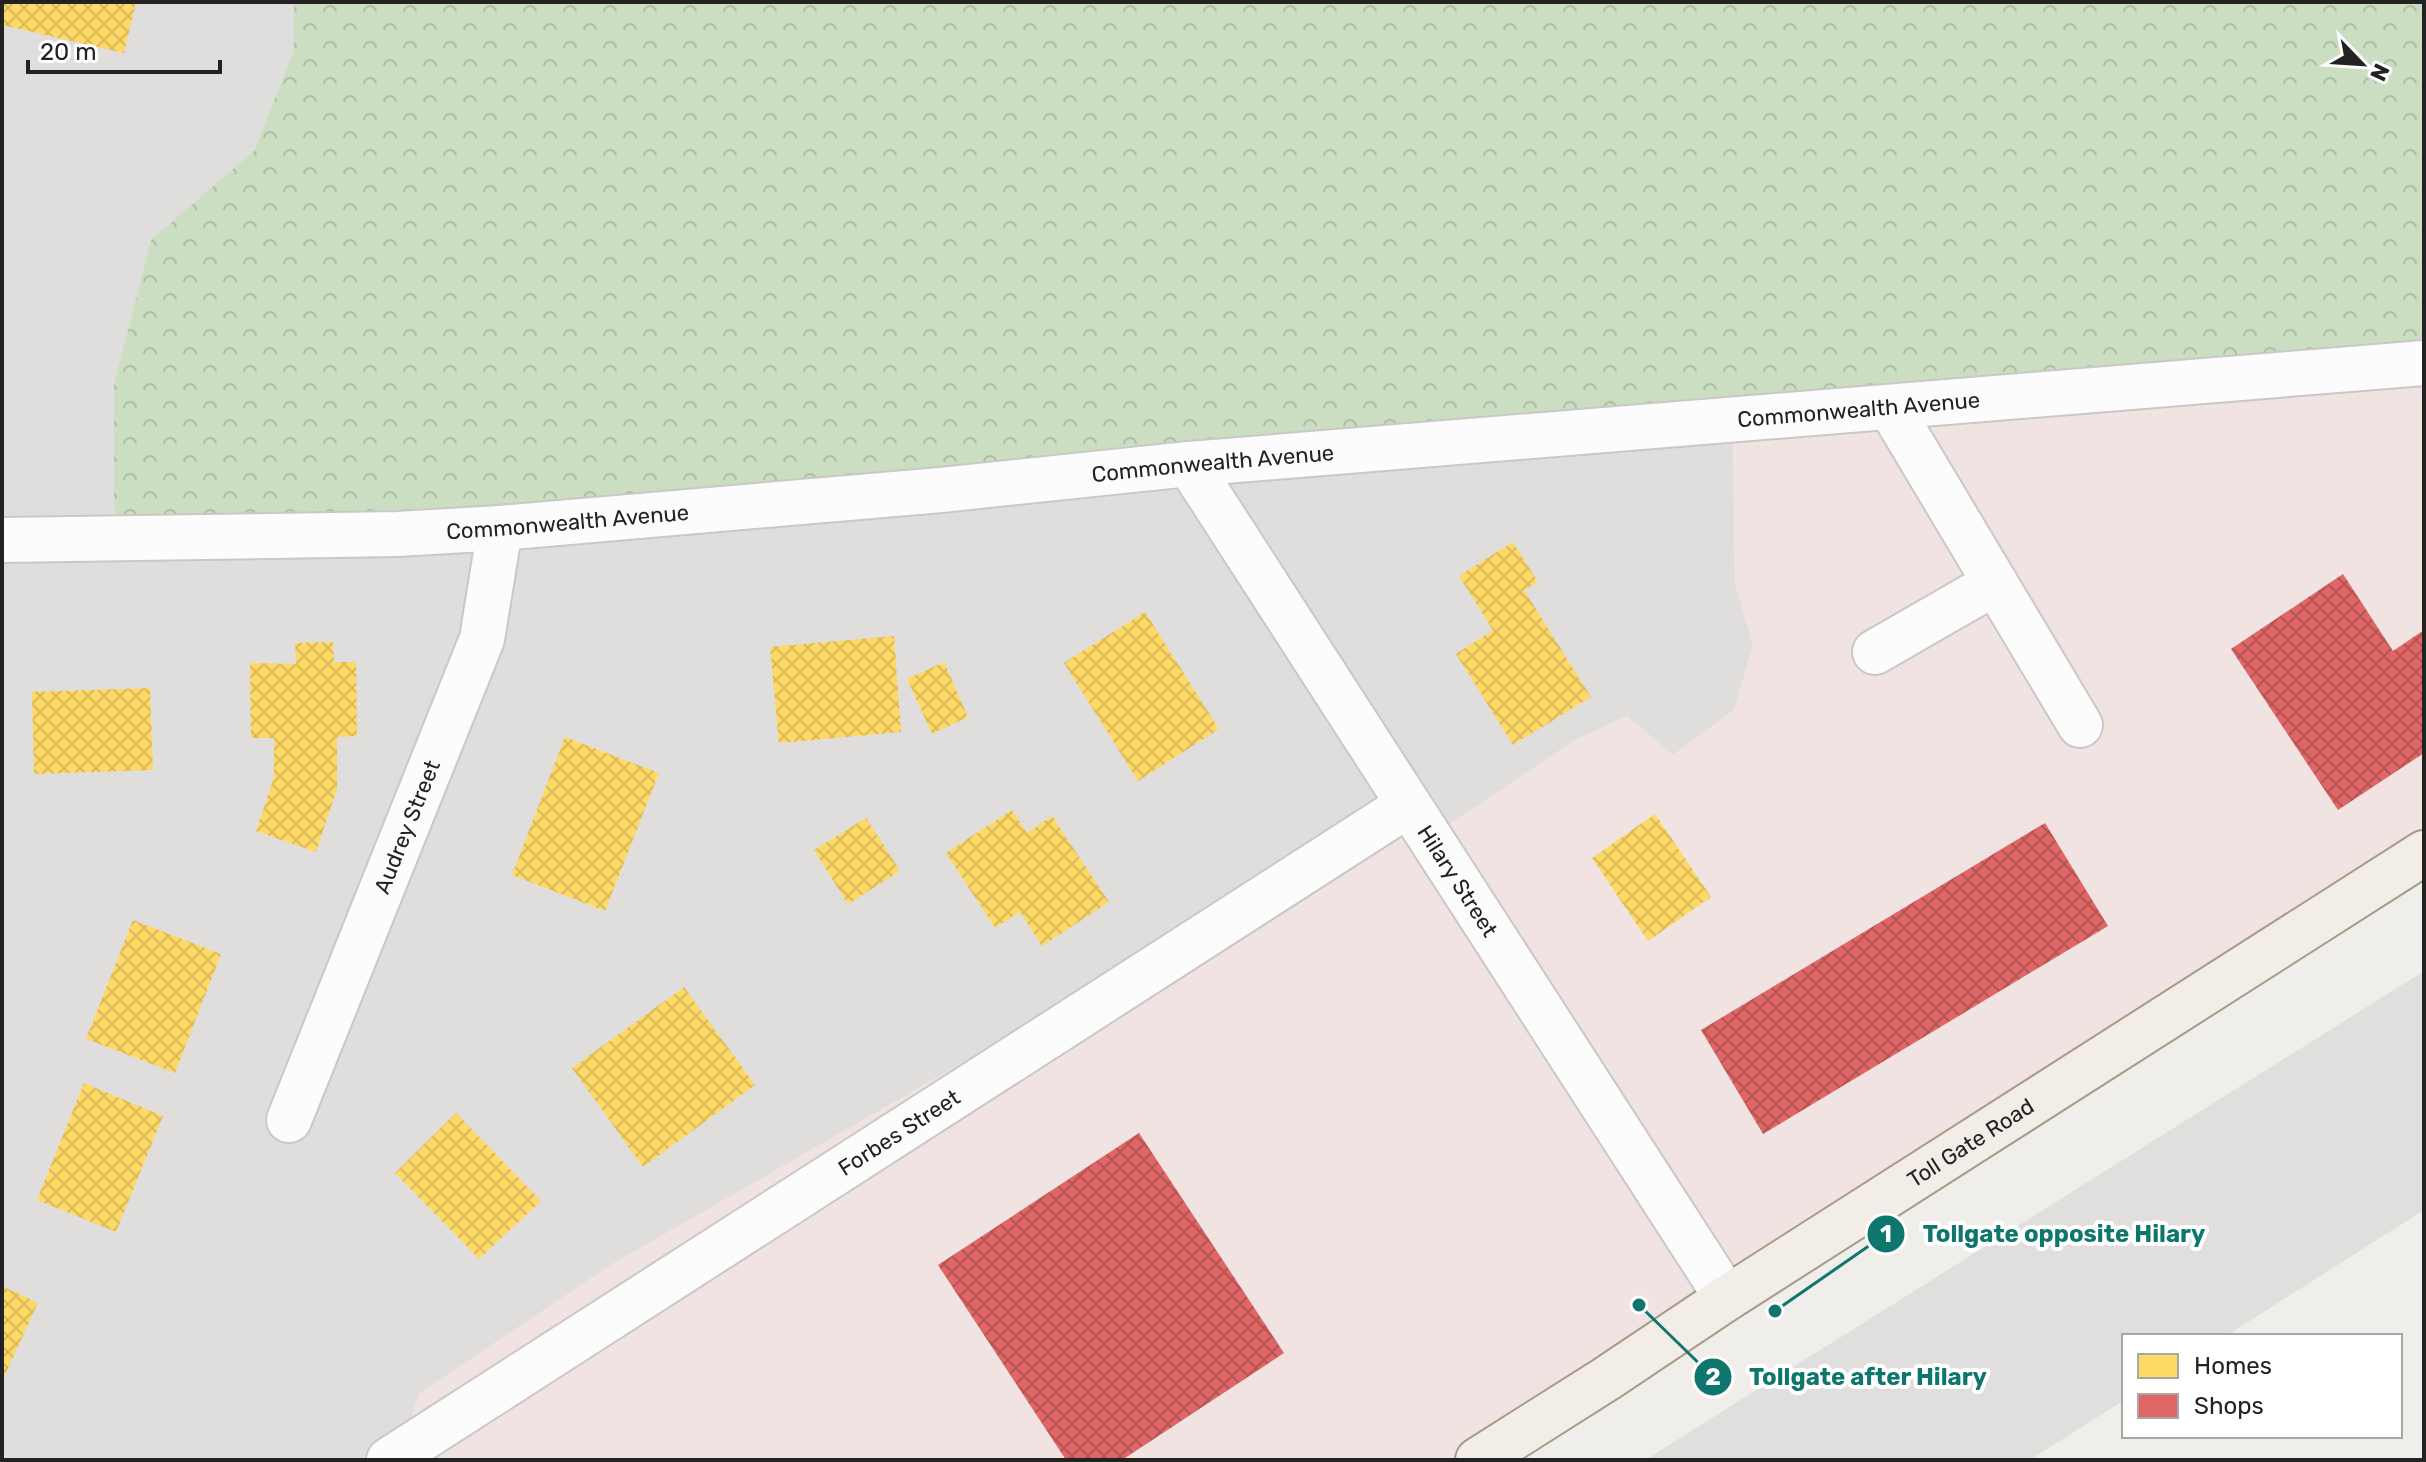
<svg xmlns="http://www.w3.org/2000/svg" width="2426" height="1462" font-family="Rubik,sans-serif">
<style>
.residential{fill:#dfdedc}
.commercial{fill:#f1e3e1}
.forest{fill:url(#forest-crowns)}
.parking{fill:#e0dfde}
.homes{fill:url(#homes-cross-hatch)}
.shops{fill:url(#shops-cross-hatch)}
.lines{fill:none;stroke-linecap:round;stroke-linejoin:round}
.minor-casing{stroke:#c9c8c7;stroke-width:48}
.major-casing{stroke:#a79c86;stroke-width:48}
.minor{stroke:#fdfcfc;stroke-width:44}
.major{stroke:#f3ede7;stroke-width:44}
.labels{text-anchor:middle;stroke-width:8;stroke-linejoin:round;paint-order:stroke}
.street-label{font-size:22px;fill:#222;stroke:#fff}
.leader{fill:none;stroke:#0f766e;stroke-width:3}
.callout-dot{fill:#0f766e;stroke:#fff;stroke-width:3}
.mark-label{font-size:24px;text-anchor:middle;font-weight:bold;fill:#fff}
.callout-label{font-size:24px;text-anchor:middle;font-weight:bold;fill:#0f766e;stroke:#fff;stroke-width:8;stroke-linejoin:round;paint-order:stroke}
</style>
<defs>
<pattern id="forest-crowns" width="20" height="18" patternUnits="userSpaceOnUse" patternTransform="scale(2)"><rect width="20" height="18" fill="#cbdec1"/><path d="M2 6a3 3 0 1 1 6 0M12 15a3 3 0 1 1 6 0" fill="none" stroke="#aebea6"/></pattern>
<pattern id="homes-cross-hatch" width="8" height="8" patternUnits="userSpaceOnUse" patternTransform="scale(2)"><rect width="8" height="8" fill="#ffd966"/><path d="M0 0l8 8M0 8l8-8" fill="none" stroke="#daba58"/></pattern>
<pattern id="shops-cross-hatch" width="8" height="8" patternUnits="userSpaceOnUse" patternTransform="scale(2)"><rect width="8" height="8" fill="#e06666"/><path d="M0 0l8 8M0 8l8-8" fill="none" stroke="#b55454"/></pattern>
</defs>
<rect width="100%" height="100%" fill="#f0eeeb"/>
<polygon class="residential" points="2,2 294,2 294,50 254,151 151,241 1733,434 1735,583 1753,645 1734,710 1673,755 1627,716 1575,740 1425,841 985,1050 613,1264 420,1393 424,1460 2,1460"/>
<polygon class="commercial" points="2424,383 2424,862 1478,1460 424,1460 404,1434 420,1393 612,1264 985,1050 1381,805 1425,841 1575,740 1627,716 1673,755 1734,710 1753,645 1735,583 1733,434"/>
<polygon class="forest" points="294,2 2424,2 2424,383 120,540 114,502 114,385 151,240 254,151 294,50"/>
<polygon class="parking" points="2424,971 2424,1210 2226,1336 2124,1336 2124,1400 2030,1460 1645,1460"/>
<g class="homes">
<polygon points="2,2 136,2 124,53 2,25"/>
<polygon points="1513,542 1538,582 1524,590 1591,697 1513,745 1456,654 1493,630 1459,576"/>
<polygon points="1145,612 1219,729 1138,781 1064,663"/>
<polygon points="894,636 901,732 779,743 770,647"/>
<polygon points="333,642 334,662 356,662 357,736 337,737 337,789 316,852 256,831 274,777 274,738 251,738 250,663 296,664 295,643"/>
<polygon points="944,662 968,717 932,734 907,679"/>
<polygon points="150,688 153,770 34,774 32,692"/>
<polygon points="565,737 659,773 605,911 512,875"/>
<polygon points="1012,810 1027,833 1052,816 1109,902 1042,946 1020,912 995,928 946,853"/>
<polygon points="1655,814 1711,897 1648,941 1592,858"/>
<polygon points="866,818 900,871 848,904 814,850"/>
<polygon points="133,920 221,954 175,1073 86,1039"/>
<polygon points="684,987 755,1085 643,1167 572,1068"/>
<polygon points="84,1083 163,1116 116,1232 37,1200"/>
<polygon points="456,1113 541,1201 479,1259 395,1173"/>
<polygon points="2,1286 38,1303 2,1381"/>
</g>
<g class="shops">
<polygon points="2343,574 2393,651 2424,630 2424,753 2338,810 2231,649"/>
<polygon points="2045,823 2108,926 1763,1134 1701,1030"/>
<polygon points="1139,1133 1284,1353 1122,1460 1066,1460 938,1265"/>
</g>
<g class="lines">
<g class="minor-casing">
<g id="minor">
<polyline points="1890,407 2080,725"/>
<path id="s1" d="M1189 464 1727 1298"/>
<path id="s2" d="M2 540 398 534 500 528 941 490 1189 464 2424 363"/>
<polyline points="1875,652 1995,583"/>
<path id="s3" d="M289 1120 482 639 500 528"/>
<path id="s4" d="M389 1460 1408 805"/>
</g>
</g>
<g class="major-casing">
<g id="major">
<path id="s5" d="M1478 1460 1606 1379 1727 1298 2424 853"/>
</g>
</g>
<use href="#minor" class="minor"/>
<use href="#major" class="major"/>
</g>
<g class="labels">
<g class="street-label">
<text dy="8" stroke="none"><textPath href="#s2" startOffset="1862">Commonwealth Avenue</textPath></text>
<text dy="8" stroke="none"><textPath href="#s2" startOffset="1214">Commonwealth Avenue</textPath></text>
<text dy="8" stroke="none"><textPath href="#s2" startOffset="566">Commonwealth Avenue</textPath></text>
<text dy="8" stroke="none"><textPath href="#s3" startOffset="316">Audrey Street</textPath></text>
<text dy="8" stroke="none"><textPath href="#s1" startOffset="496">Hilary Street</textPath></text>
<text dy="8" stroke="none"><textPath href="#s4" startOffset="606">Forbes Street</textPath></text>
<text dy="8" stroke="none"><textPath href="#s5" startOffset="586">Toll Gate Road</textPath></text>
</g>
</g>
<path class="leader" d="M1775 1311L1886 1234M1639 1305L1713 1377"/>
<g class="callout-dot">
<circle cx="1775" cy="1311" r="8"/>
<circle cx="1639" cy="1305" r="8"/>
<circle cx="1886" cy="1234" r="20"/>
<circle cx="1713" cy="1377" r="20"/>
</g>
<g class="mark-label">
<text x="1886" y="1242">1</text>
<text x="1713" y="1385">2</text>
</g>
<g class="callout-label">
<text x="2064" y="1242">Tollgate opposite Hilary</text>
<text x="1868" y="1385">Tollgate after Hilary</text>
</g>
<rect width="2426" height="1462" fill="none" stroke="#222222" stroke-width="8"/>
<rect x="2122" y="1334" width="280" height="104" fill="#ffffff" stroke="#a7a7a7" stroke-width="2"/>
<rect x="2138" y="1354" width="40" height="24" fill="#ffd966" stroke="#a7a7a7" stroke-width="2"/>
<text x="2194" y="1374" font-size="24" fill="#222222">Homes</text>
<rect x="2138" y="1394" width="40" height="24" fill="#e06666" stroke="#a7a7a7" stroke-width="2"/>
<text x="2194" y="1414" font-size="24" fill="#222222">Shops</text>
<g transform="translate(2362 64) rotate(115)" stroke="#ffffff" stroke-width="6" paint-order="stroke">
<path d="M0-6L14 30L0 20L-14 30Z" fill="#222222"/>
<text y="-12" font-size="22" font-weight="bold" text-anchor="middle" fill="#222222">N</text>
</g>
<path d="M28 60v12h192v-12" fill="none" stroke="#222222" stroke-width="4"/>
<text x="40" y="60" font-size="24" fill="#222222" stroke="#ffffff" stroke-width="6" paint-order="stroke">20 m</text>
</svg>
